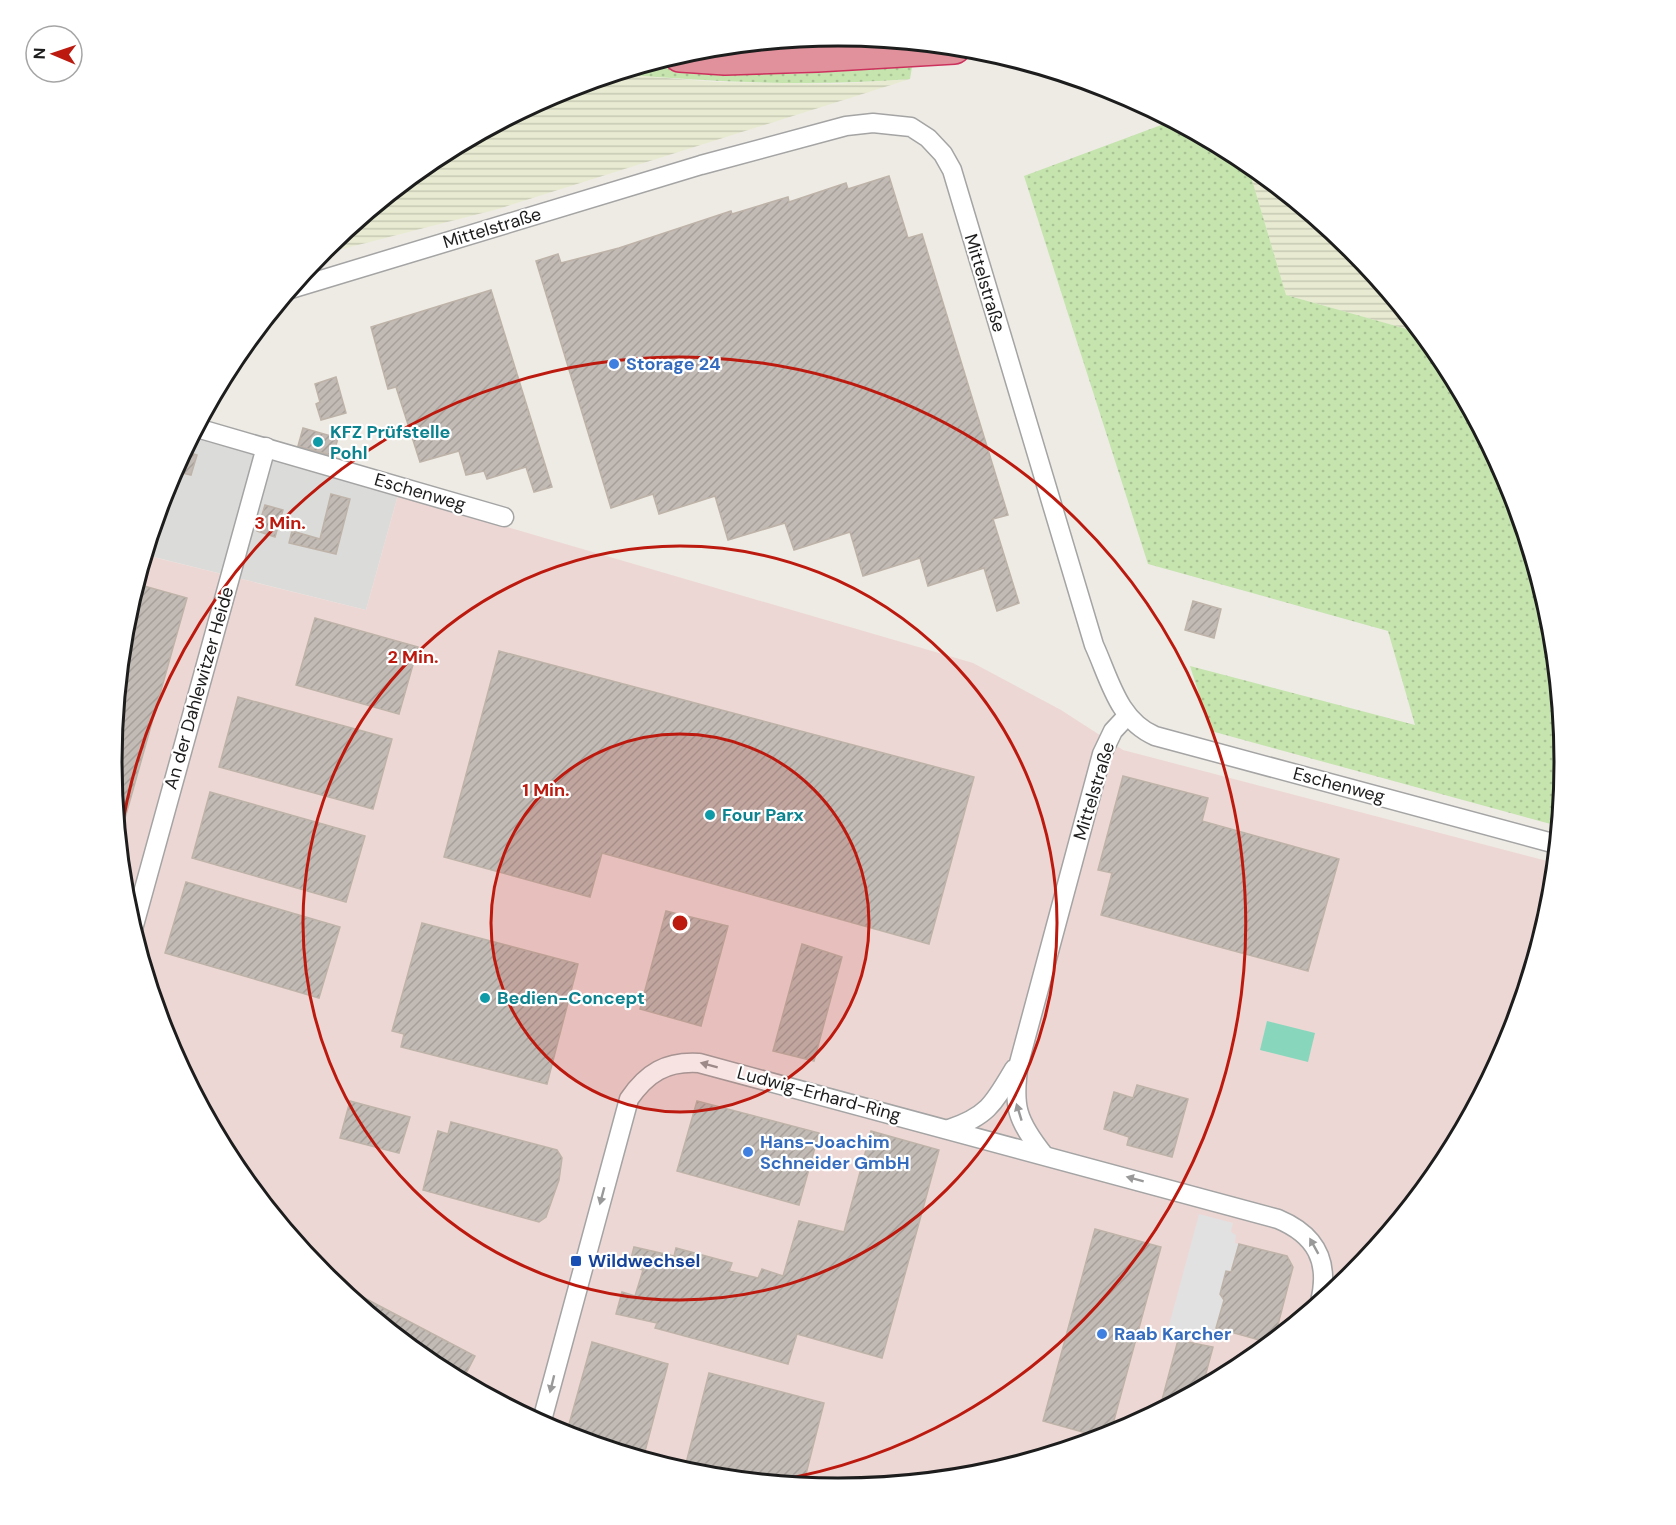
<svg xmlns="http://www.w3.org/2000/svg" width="1676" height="1525" font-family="'DM Sans',sans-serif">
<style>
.residential{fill:#dbdbda}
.commercial{fill:#edd7d4}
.farmland{fill:url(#farmland-rules)}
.grass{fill:url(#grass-dots)}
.pitch{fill:#88d7bd}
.parking{fill:#e1e1e1}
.building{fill:url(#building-hatch);stroke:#beb3a8;stroke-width:1.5}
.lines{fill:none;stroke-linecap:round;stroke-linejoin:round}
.street-casing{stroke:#a4a4a4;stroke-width:21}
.highway-casing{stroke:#cc315d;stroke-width:36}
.street{stroke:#fff;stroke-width:18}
.highway{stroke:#e0919b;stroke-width:33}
.oneway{fill:#999}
.ring{fill:none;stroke:#bc1a0f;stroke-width:3}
.shop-dot{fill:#3f7fe0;stroke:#fff;stroke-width:2}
.culture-dot{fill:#0f9aa8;stroke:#fff;stroke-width:2}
.transit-dot{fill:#1a4fb4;stroke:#fff;stroke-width:2}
.labels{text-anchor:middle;stroke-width:4.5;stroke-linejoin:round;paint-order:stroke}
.street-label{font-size:18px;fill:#1d1d1d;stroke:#fff}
.shop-label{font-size:18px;font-weight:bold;fill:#366cbe;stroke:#fff;text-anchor:start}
.culture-label{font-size:18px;font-weight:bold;fill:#0d838f;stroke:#fff;text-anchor:start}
.transit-label{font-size:18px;font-weight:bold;fill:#164399;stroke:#fff;text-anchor:start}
.rim{fill:none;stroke:#1d1d1d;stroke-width:3}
.centre{fill:#bc1a0f;stroke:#fff;stroke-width:3}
.ring-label{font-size:18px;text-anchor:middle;font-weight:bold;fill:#bc1a0f;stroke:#fff;stroke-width:4.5;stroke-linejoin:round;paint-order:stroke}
</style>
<defs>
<pattern id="farmland-rules" width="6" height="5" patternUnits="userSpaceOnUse" patternTransform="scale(1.5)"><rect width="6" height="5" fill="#e8ebd1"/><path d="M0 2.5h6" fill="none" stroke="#c7c9b3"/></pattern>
<pattern id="grass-dots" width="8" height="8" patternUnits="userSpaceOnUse" patternTransform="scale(1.5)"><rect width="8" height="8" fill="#c5e4ae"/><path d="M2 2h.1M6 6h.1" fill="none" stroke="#a9c395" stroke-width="1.8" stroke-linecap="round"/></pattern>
<pattern id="building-hatch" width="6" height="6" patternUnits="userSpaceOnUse" patternTransform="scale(1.5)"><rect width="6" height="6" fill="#c2bab4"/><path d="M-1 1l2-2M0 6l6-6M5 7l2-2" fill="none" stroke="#a69f9a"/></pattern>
</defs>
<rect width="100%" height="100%" fill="#eeebe4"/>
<polygon class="residential" points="192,437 398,495 366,610 146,555 167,484"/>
<polygon class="commercial" points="398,495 973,663 1061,710 1123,750 1555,863 1550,905 1509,1041 1442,1166 1351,1276 1241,1367 1116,1434 979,1475 838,1489 696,1475 560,1434 434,1366 324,1276 234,1166 167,1040 125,904 112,762 126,620 145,555 366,610"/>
<g class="farmland">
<polygon points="616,74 717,82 838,84 910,79 498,209 319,255 435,158 560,91"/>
<polygon points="1247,163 1352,249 1421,333 1286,295"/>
</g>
<g class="grass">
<path d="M640 67 793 74 912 67 910 79C811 87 714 82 616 74Z"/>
<polygon points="1172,121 1247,163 1286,295 1421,333 1442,359 1509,485 1551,621 1564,763 1558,826 1211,731 1190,666 1415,725 1388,631 1148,564 1024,176"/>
</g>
<polygon class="pitch" points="1267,1021 1315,1033 1308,1062 1260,1050"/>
<polygon class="parking" points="1199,1214 1233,1223 1231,1232 1236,1235 1235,1243 1239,1244 1231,1272 1220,1294 1224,1300 1212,1341 1168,1329"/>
<g class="building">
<polygon points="889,176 908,238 922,234 1008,515 993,519 1019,603 997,611 984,568 928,586 920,558 863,576 850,532 794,550 785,523 728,540 715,496 659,514 653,494 611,508 536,261 558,254 561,263 619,248 731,211 732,214 788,197 789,202 846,183 848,189"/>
<polygon points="491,290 552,487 534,492 526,467 487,479 484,471 466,475 459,451 420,462 396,387 388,389 371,327"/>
<polygon points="336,377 346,413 321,420 316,404 320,402 315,384"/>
<polygon points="303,428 338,438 333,456 298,446"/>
<polygon points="184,451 197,455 191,475 174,471"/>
<polygon points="331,494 350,499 336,554 289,543 292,531 320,539"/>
<polygon points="265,505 283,510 275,537 257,531"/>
<polygon points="137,584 187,598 120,836 112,762 126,620"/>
<polygon points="1193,601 1221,609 1214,638 1185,630"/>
<polygon points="315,618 418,647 399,714 296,685"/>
<polygon points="499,651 974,777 929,944 602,853 590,897 444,857"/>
<polygon points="238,697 392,739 373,809 219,767"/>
<polygon points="1123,776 1208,798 1202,821 1339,859 1308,971 1101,915 1112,873 1098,870"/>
<polygon points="210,792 365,836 346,902 192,858"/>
<polygon points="186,882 340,927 319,998 165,953"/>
<polygon points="666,911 728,926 701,1026 640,1009"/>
<polygon points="422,923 578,964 547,1084 401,1047 404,1034 392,1031"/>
<polygon points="802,944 842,957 814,1061 773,1051"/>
<polygon points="1137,1085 1188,1099 1172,1157 1127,1145 1129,1137 1104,1129 1114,1092 1133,1098"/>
<polygon points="350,1101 410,1117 399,1153 340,1138"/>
<polygon points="697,1101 819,1133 799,1205 677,1171"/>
<polygon points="451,1122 557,1150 562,1158 559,1180 546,1217 539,1222 423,1190 438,1131 448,1134"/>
<polygon points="871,1131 939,1150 882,1358 797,1334 788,1364 655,1328 657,1323 616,1314 622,1292 635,1296 643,1270 629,1266 634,1247 674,1256 676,1248 732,1263 729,1271 758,1278 762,1269 783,1276 799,1221 844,1232"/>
<polygon points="1095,1229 1161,1247 1110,1435 1104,1438 1043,1421"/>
<polygon points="1239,1244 1287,1256 1293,1267 1274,1340 1270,1343 1216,1328 1224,1300 1220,1294 1226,1271 1231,1272"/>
<polygon points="353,1292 475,1356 462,1381 434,1366 349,1297"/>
<polygon points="1178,1340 1213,1347 1205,1377 1217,1380 1159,1411"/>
<polygon points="592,1342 668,1364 643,1459 566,1435"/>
<polygon points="709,1373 824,1403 803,1486 696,1475 684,1471"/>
</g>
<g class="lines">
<g class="street-casing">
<g id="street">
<path d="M291 289 701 165 846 126 873 123 911 127 928 138 943 154 952 170 1094 645C1110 680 1118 720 1155 736L1556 844"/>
<polyline points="197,428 504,517"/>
<polyline points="133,929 266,447"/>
<path d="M949 1129C988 1116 994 1103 1014 1069"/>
<path d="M1044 1155C1017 1121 1012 1106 1019 1063L1102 754 1113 731 1126 717"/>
<path d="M541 1424 629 1099C647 1073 666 1061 699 1063L1278 1219C1316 1235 1330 1261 1320 1302"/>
</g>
</g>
<g class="highway-casing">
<polyline id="highway" points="680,55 725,58 817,55 954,47"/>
</g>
<use href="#street" class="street"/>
<use href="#highway" class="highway"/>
</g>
<defs><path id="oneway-solid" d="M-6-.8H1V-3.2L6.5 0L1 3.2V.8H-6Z" transform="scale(1.5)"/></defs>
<g class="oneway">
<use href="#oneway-solid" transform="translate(709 1065) rotate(-165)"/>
<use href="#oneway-solid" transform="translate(1019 1112) rotate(-107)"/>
<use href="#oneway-solid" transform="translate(1135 1179) rotate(-165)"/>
<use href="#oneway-solid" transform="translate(602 1196) rotate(105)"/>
<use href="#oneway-solid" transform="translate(1314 1246) rotate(-119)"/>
<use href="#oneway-solid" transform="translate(552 1384) rotate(104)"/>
</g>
<circle cx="680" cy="923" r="189" fill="#bc1a0f" fill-opacity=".12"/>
<g class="ring">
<circle cx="680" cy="923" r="189"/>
<circle cx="680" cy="923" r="377"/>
<path d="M120 839A566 566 0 1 1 769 1482"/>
</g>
<g class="shop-dot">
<circle cx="614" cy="364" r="6"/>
<circle cx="748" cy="1152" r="6"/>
<circle cx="1102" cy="1334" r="6"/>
</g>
<g class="culture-dot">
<circle cx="318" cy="442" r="6"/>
<circle cx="710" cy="815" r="6"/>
<circle cx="485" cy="998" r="6"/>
</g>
<rect class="transit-dot" x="570" y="1255" width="12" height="12" rx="3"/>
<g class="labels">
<g class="street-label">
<text transform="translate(492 228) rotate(-17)" y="6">Mittelstraße</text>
<text transform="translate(985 283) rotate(73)" y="6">Mittelstraße</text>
<text transform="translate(420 492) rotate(16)" y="6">Eschenweg</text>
<text transform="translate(199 688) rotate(-74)" y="6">An der Dahlewitzer Heide</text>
<text transform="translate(1339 785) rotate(15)" y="6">Eschenweg</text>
<text transform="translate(1094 791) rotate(-73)" y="6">Mittelstraße</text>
<text transform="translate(819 1094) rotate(15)" y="6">Ludwig-Erhard-Ring</text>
</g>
<g class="shop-label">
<text x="626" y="370">Storage 24</text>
<text x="760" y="1148">Hans-Joachim<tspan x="760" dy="21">Schneider GmbH</tspan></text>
<text x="1114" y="1340">Raab Karcher</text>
</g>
<g class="culture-label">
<text x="330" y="438">KFZ Prüfstelle<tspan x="330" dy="21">Pohl</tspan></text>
<text x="722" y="821">Four Parx</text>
<text x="497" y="1004">Bedien-Concept</text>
</g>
<g class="transit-label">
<text x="588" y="1267">Wildwechsel</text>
</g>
</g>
<path d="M0 0H1676V1525H0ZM122 762a716 716 0 1 1 1432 0a716 716 0 1 1-1432 0Z" fill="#fff" fill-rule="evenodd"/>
<path class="rim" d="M122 762a716 716 0 1 1 1432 0a716 716 0 1 1-1432 0Z"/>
<circle cx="680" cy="923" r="9" class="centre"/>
<g class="ring-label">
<text x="280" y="529">3 Min.</text>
<text x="413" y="663">2 Min.</text>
<text x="546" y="796">1 Min.</text>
</g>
<g transform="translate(54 54) rotate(272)"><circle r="28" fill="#ffffff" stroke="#a5a5a5" stroke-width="1.5"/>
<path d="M0-4.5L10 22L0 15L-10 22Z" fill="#bc1a0f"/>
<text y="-9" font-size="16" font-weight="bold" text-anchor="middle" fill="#1d1d1d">N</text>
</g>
</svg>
